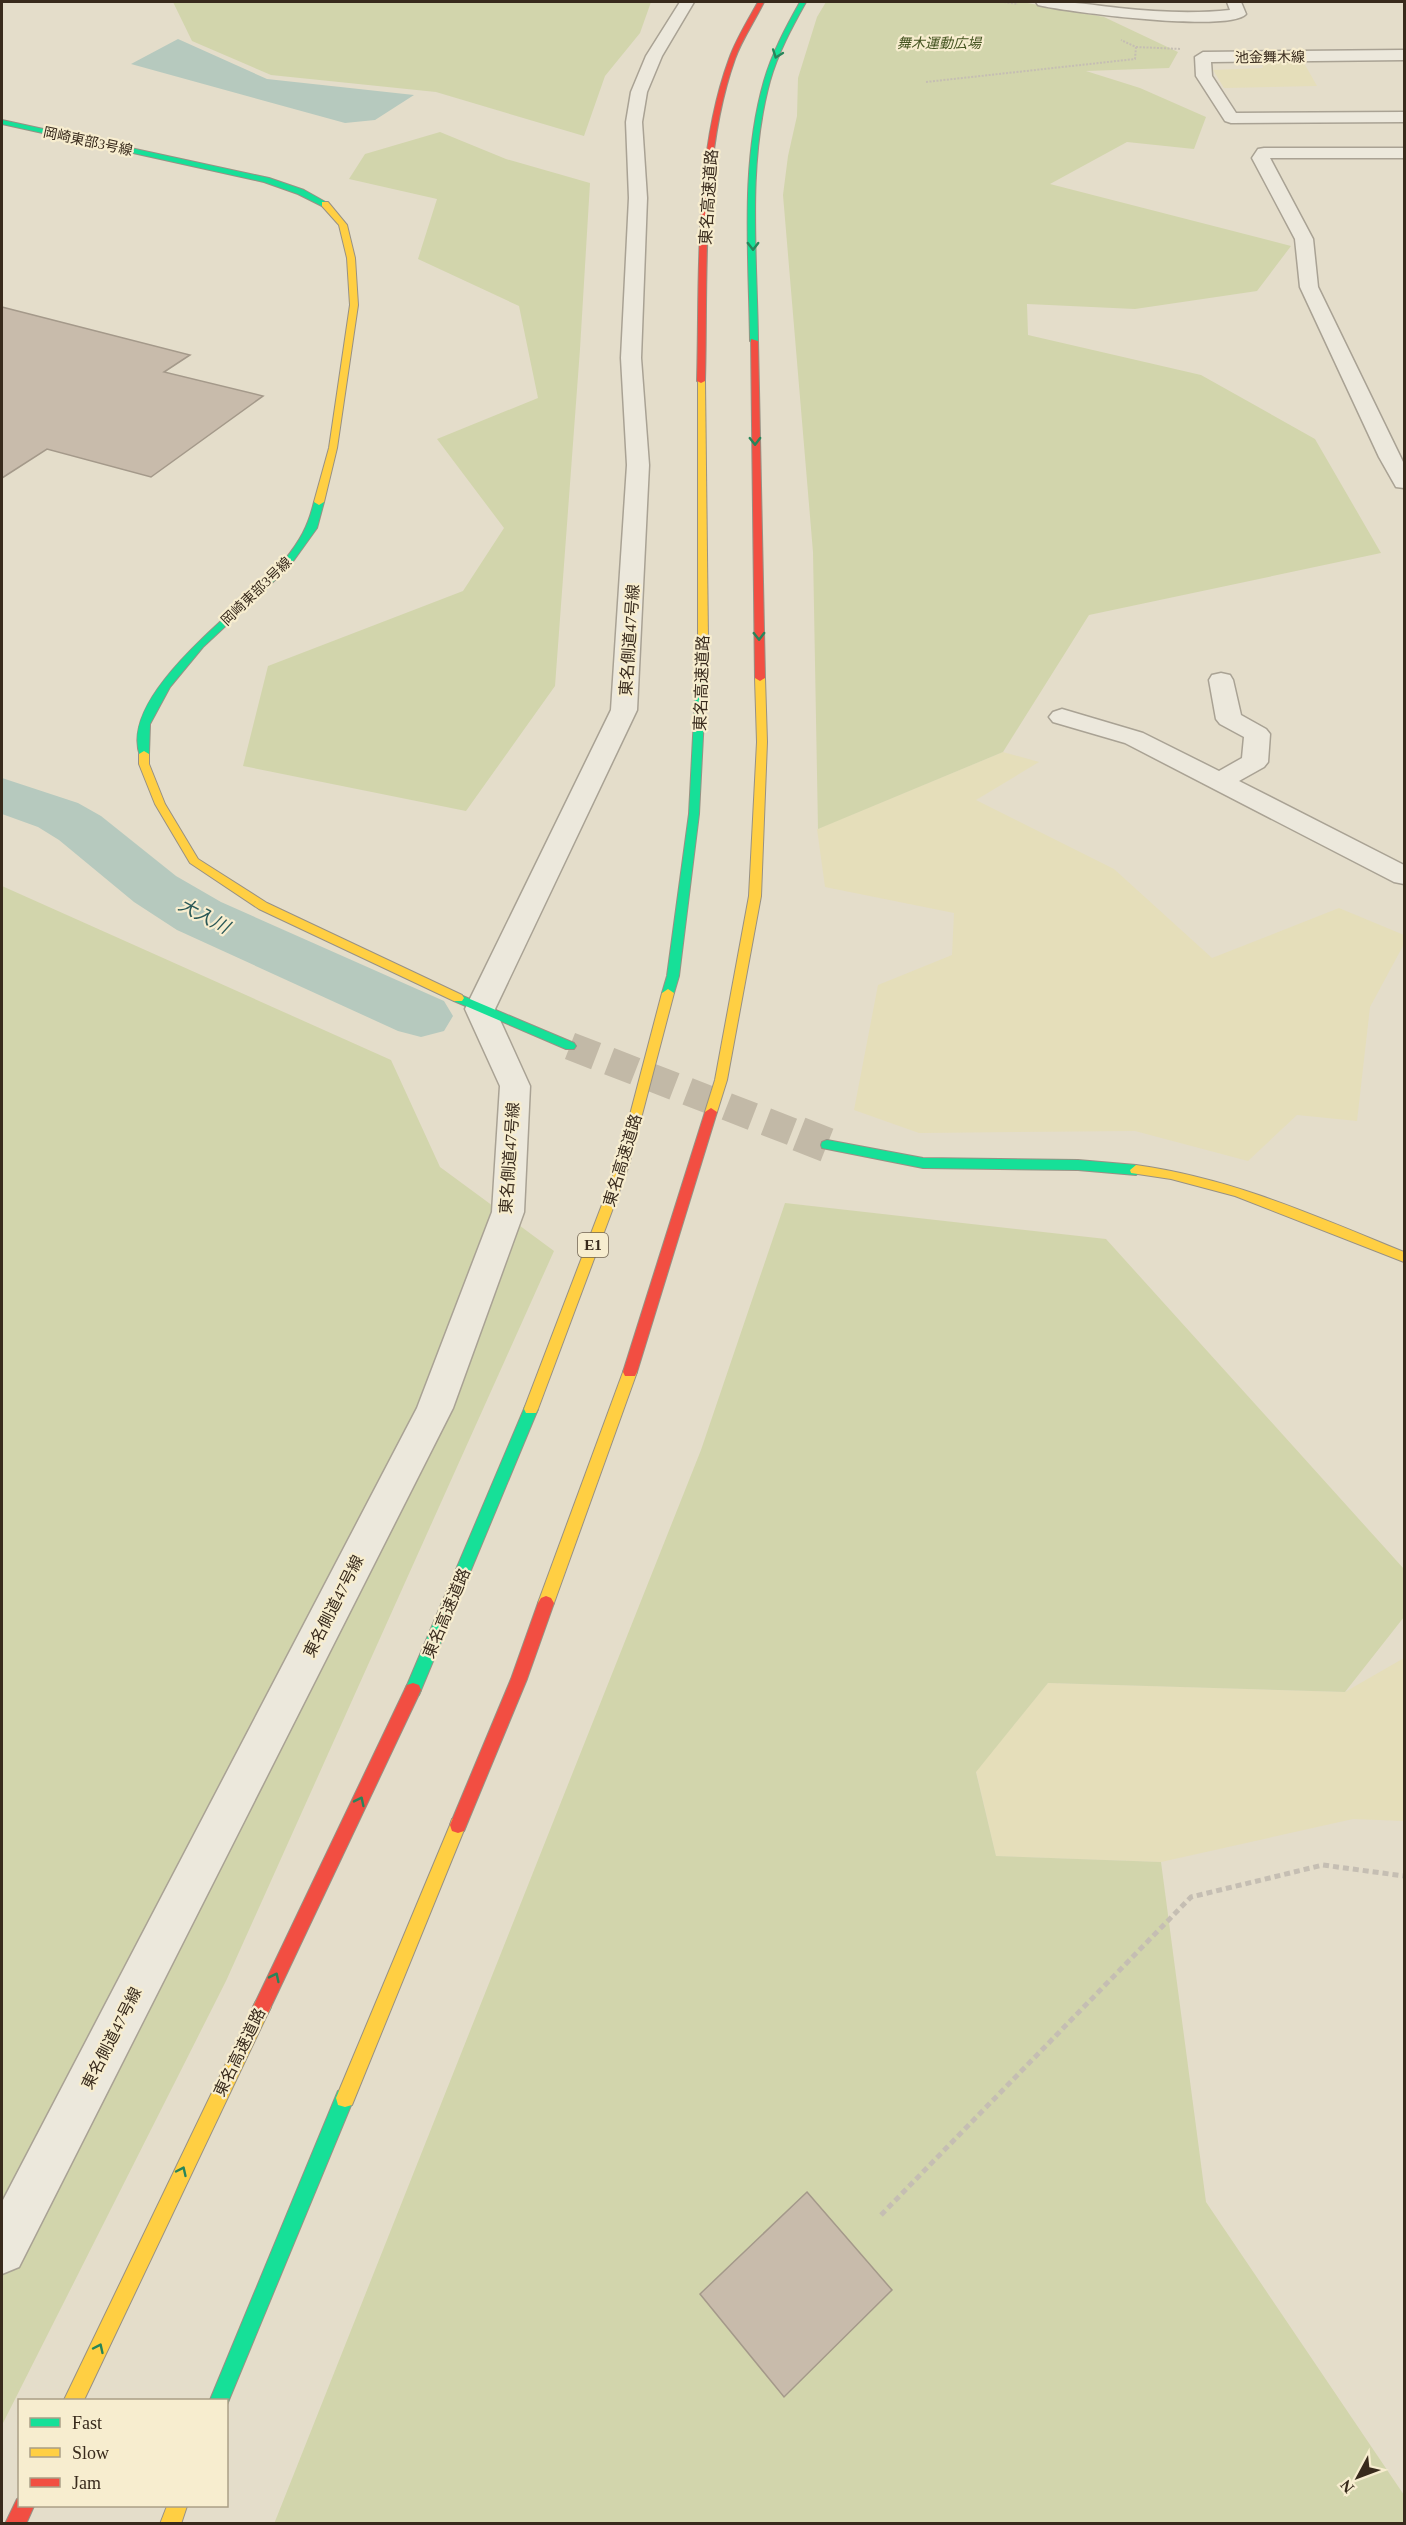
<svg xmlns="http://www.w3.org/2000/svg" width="1406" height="2525" font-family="'Times New Roman','Noto Sans JP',serif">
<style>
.farmland{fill:#e5deba}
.green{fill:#d2d5ac}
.water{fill:#b6c9be}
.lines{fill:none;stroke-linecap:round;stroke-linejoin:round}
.river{fill:#b6c9be;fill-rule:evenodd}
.building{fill:#c8bbab;stroke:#a4998a;stroke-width:1.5}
.secondary-tunnel-far1{stroke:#c2b9a7;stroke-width:28;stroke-dasharray:28 14;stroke-linecap:butt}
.secondary-tunnel{stroke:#c2b9a7;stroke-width:35;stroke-dasharray:35 18;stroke-linecap:butt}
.street-casing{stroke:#a9a294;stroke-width:3}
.fast-casing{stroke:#989184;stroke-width:2}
.slow-casing{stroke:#989184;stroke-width:2}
.jam-casing{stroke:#989184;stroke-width:2}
.path-far1{stroke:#c5beb3;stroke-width:2;stroke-dasharray:2 1.5;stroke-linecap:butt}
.path{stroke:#c5beb3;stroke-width:5;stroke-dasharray:6 4;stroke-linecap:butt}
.street{fill:#ece8dc;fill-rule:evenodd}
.fast{fill:#16e098;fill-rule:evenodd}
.slow{fill:#ffcf43;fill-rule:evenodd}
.jam{fill:#f24e42;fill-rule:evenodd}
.oneway{stroke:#27855a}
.labels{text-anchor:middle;stroke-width:4.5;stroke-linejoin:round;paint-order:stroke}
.far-park-label{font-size:14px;font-style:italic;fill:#465522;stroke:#f7edcf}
.far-street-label{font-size:14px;fill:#382a1c;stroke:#f7edcf}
.shield{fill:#f7edcf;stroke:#716452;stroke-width:1.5}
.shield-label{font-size:15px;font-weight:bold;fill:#382a1c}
.street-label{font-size:16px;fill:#382a1c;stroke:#f7edcf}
.water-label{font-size:18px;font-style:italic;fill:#2a5857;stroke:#f7edcf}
</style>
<rect width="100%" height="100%" fill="#e4ddca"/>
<g class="farmland">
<polygon points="1262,62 1304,63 1317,86 1224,88 1213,70 1263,68"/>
<polygon points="1003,752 1039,762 976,800 1114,869 1212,958 1339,908 1404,935 1404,944 1370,1007 1357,1121 1297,1115 1248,1161 1135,1131 919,1133 854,1110 878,985 952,955 954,913 825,887 817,829"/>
<polygon points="1404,1658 1404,1821 1353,1819 1161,1862 996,1856 976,1771 1048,1683 1345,1692"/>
</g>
<g class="green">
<polygon points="173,2 651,2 640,33 605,76 584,136 436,92 271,75 192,41"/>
<polygon points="826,2 1022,2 1104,17 1178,52 1169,68 1086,71 1140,88 1206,117 1194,149 1127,142 1050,184 1291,246 1257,291 1135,309 1027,304 1028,335 1201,375 1315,439 1381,553 1089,615 1003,752 818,829 813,552 783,195 788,156 797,116 798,78 817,17"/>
<polygon points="440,132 506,159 590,183 580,349 555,686 466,811 243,766 268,666 463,591 504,528 437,439 538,398 519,306 418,259 437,199 349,179 365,154"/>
<polygon points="2,886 391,1060 440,1167 554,1251 226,1981 2,2425"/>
<polygon points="785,1203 1106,1239 1404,1569 1404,1617 1345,1692 1048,1683 976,1772 996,1856 1161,1862 1206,2202 1404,2495 1404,2523 274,2524 701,1450"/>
</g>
<polygon class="water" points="178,39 267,79 414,95 375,120 345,123 131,64"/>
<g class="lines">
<polygon class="river" points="2,778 78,803 101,816 176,876 221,902 444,1001 453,1016 444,1031 421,1037 398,1031 177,930 134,902 59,840 38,827 2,814"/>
</g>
<g class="building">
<polygon points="2,307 190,355 164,372 263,396 151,477 47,449 2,478"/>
<polygon points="807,2192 892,2290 784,2397 700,2294"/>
</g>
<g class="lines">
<polyline class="secondary-tunnel-far1" points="570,1046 803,1136"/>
<polyline class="secondary-tunnel" points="799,1134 827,1145"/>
<g class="street-casing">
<g id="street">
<polygon points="680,2 694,2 662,56 647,92 642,122 647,198 641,358 649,465 637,710 495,1009 530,1086 524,1212 453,1408 19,2267 2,2274 2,2202 417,1408 492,1212 500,1086 465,1009 611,710 627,465 621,358 629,198 626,122 631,92 646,56"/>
<path d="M1036 2C1063 0 1091 5 1119 8 1156 12 1193 14 1230 10L1227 2H1241L1246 14C1230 33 1067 12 1038 5Z"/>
<polygon points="1404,50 1404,60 1211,62 1212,76 1236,113 1404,112 1404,122 1231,123 1225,121 1196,76 1195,57 1203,52"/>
<polygon points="1264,148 1404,148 1404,158 1270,158 1313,239 1318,287 1404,464 1404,488 1396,487 1379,457 1300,287 1295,239 1252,158 1258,149"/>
<polygon points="1221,673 1230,675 1233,680 1241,715 1266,729 1270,734 1268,762 1264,767 1239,781 1404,865 1404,884 1394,882 1125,743 1053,722 1049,717 1053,712 1062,709 1143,733 1219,771 1242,758 1244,737 1220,724 1216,719 1209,680 1212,675"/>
</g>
</g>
<g class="fast-casing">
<g id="fast">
<path d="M800 2H806C792 27 778 53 770 81 747 165 757 255 758 341L754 343 750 341C749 255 740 165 764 81 772 53 786 27 800 2Z"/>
<polygon points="2,120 269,178 304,190 329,204 322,206 298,194 264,182 2,124"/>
<path d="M319 499 324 502 317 528 289 567 203 647 170 687 150 724 149 754 148 756H140C117 692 249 604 283 562 300 541 308 527 314 502Z"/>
<polygon points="703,637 708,640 699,814 679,976 674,993 668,997 662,993 667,976 689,814 698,640"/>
<polygon points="458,994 574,1043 576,1046 574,1049 566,1049 454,1001 452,998"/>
<polygon points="827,1140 923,1158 1078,1160 1136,1165 1142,1170 1136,1175 1078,1170 923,1168 822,1148 821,1145 822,1142"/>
<polygon points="531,1403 536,1405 538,1409 421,1690 419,1695 413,1697 407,1695 405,1690 524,1409 526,1405"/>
<polygon points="345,2089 352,2091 354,2098 226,2407 226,2400 210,2400 338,2091"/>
</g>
</g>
<g class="slow-casing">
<g id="slow">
<polygon points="322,202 328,202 347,225 355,258 358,305 337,448 324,502 319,505 314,502 329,448 350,305 347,258 339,225 322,206"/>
<polygon points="698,379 705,381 708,640 703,643 698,640"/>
<polygon points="760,675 765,678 767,742 761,896 727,1080 717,1112 711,1116 705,1112 715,1080 749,896 757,742 755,678"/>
<polygon points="144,751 149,754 149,764 165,804 198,859 267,903 462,995 464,998 462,1001 454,1001 259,909 190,863 155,804 139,764 139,754"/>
<polygon points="668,989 674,993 628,1168 538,1409 536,1413 526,1413 524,1409 616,1168 662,993"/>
<path d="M1136 1165C1231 1178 1316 1216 1404 1252V1262L1235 1196 1171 1179 1131 1173 1130 1170Z"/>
<polygon points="630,1366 635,1368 637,1372 554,1603 551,1608 546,1610 541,1608 538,1603 623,1372 625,1368"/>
<polygon points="458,1817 464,1819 466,1825 352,2105 345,2107 338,2105 336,2098 450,1825 452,1819"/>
<polygon points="262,1998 268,2001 271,2007 268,2013 84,2400 64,2400 256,2001"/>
<polygon points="167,2506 187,2506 181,2524 160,2524"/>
</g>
</g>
<g class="jam-casing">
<g id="jam">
<path d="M758 2H764C755 21 742 39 735 59 700 157 708 277 705 381L701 383 697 381C700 277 693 157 729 59 736 39 748 20 758 2Z"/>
<polygon points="751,339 758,341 765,678 760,681 755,678"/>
<polygon points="711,1108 717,1112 637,1372 635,1376 625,1376 623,1372 705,1112"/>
<polygon points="546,1596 551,1598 554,1603 527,1679 464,1831 458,1833 452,1831 450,1825 511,1679 538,1603 541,1598"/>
<polygon points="413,1683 419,1685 421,1690 268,2013 262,2016 256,2013 253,2007 256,2001 407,1685"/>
<polygon points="20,2497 20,2506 34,2506 26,2524 5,2524 17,2499"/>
</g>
</g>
<g class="path-far1">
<polyline points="1004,2 1018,4"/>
<polyline points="1136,47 1181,49"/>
<polyline points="926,82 1135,59 1136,47 1121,40"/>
</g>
<polyline class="path" points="881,2215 1191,1897 1323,1865 1404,1876"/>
<use href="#street" class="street"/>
<use href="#fast" class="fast"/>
<use href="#slow" class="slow"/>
<use href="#jam" class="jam"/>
</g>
<defs><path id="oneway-chevron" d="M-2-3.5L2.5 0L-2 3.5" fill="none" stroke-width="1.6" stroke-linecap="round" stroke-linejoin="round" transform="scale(1.5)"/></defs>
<g class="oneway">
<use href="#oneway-chevron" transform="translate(777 54) rotate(110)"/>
<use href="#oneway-chevron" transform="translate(753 246) rotate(90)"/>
<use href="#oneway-chevron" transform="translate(755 441) rotate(89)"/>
<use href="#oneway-chevron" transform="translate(759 636) rotate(89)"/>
<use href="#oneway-chevron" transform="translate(360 1801) rotate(-64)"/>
<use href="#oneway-chevron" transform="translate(275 1977) rotate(-64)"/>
<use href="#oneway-chevron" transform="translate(182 2171) rotate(-65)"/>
<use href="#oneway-chevron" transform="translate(99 2348) rotate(-65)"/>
</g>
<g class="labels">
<g class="far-park-label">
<text x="939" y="48">舞木運動広場</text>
</g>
<g class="far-street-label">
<text transform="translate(1270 57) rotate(-1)" y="5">池金舞木線</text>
<text transform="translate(88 141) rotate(12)" y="5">岡崎東部3号線</text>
<text transform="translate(256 591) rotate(-44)" y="5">岡崎東部3号線</text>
</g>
<rect class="shield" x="578" y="1233" width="30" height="24" rx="4.5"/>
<g class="shield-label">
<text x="593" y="1250">E1</text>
</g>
<g class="street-label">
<text transform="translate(708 197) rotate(-86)" y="6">東名高速道路</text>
<text transform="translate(629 640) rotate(-86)" y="6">東名側道47号線</text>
<text transform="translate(701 683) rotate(-88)" y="6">東名高速道路</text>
<text transform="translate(509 1158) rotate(-86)" y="6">東名側道47号線</text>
<text transform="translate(622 1160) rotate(-73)" y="6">東名高速道路</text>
<text transform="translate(333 1606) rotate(-63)" y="6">東名側道47号線</text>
<text transform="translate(446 1613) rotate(-67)" y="6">東名高速道路</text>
<text transform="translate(111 2038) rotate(-63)" y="6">東名側道47号線</text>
<text transform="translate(239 2052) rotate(-64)" y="6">東名高速道路</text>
</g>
<g class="water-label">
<text transform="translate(204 916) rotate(28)" y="6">大入川</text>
</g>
</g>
<rect width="1406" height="2525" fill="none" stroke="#382a1c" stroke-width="6"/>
<rect x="18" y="2399" width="210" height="108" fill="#f7edcf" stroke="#ab9f87" stroke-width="1.5"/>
<rect x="30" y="2418" width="30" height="9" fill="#16e098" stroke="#ab9f87" stroke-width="1.5"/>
<text x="72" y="2429" font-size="18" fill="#382a1c">Fast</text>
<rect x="30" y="2448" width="30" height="9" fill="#ffcf43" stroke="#ab9f87" stroke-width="1.5"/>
<text x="72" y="2459" font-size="18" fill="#382a1c">Slow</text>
<rect x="30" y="2478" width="30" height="9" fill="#f24e42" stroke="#ab9f87" stroke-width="1.5"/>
<text x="72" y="2489" font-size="18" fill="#382a1c">Jam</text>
<g transform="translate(1358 2477) rotate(229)" stroke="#f7edcf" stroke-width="4.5" paint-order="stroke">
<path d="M0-4.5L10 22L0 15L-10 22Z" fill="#382a1c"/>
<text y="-9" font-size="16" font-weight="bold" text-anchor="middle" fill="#382a1c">N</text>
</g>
</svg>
